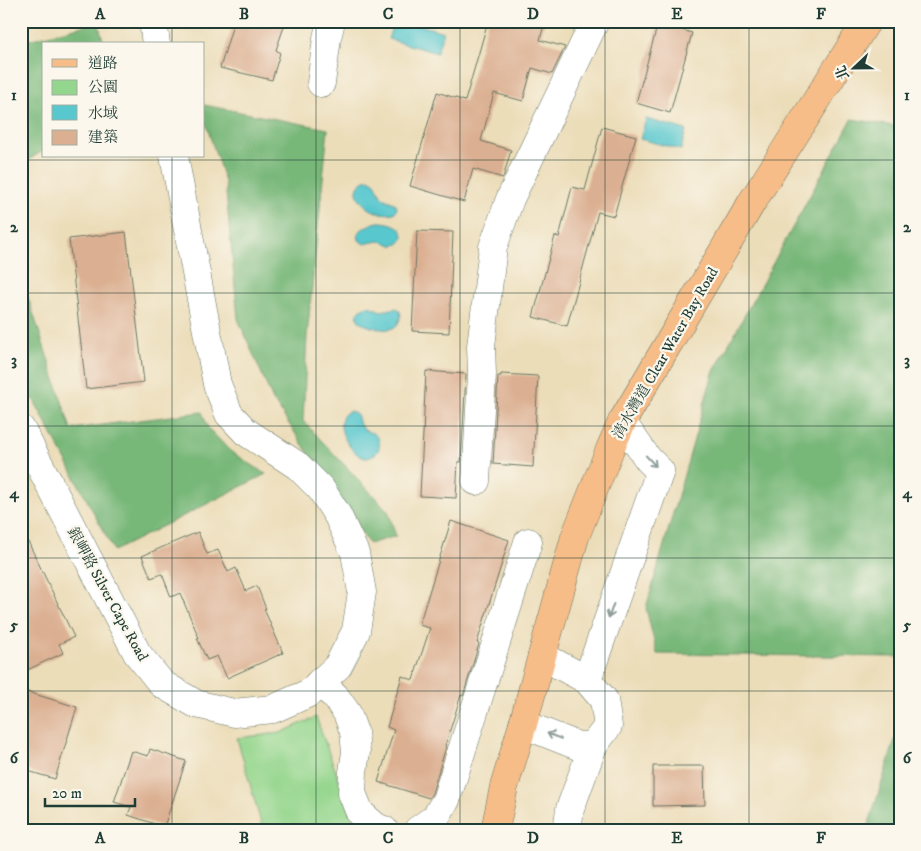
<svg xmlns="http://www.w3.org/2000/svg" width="921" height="851" font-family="'IM FELL DW Pica','Noto Serif TC',serif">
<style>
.green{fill:#94d68d;stroke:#5a8a60}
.forest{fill:#77b778;stroke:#4b7a56}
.water{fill:#59c7ce;stroke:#3c8281}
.building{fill:#dbaf91}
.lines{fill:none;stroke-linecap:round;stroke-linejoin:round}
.minor-casing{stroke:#677563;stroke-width:29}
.major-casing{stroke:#677563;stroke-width:29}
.minor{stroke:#fff;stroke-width:28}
.major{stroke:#f7bd88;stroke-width:28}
.oneway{stroke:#8f9e9a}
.grid{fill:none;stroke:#1f3d34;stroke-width:1;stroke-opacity:0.55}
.labels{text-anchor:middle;stroke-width:4.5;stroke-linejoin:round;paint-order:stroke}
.street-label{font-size:15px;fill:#1f3d34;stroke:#fbf7ec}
.neatline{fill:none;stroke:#1f3d34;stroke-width:2}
.grid-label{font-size:16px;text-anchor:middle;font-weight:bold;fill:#1f3d34}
</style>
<rect width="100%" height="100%" fill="#fbf7ec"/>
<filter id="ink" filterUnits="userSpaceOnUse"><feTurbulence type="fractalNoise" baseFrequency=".02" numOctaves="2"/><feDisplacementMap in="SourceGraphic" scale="10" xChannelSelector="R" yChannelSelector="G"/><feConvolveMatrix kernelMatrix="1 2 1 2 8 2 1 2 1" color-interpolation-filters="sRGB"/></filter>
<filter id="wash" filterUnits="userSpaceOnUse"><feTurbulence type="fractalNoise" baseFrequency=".0096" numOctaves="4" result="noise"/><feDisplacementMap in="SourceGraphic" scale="20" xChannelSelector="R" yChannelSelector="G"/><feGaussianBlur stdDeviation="1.12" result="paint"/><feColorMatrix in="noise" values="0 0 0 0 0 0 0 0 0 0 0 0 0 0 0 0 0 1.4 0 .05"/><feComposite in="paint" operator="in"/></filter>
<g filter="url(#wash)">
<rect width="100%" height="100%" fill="#ecddb9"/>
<polygon class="green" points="316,717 357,830 263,830 237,738 280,733"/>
<g class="forest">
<polygon points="98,22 104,44 44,44 44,150 21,165 21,42"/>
<polygon points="204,105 328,129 307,336 303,421 388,511 396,536 369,544 273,400 238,319 225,182 204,118"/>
<polygon points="852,119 900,127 900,657 657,654 646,608 713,373"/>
<polygon points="21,276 71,429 202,412 208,428 230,451 266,474 114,551 21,376"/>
<polygon points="900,724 900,830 867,830"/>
</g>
<g class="water">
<polygon points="394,21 407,21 443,32 437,53 388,39"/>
<polygon points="646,119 686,130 681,150 640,139"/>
<path d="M368 179C379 183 375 186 381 195 384 200 391 201 396 204L397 209 394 213C387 214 380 214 374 211 360 205 347 186 368 179Z"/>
<path d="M378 222C385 222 392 223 398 227 405 232 405 243 395 245 391 246 388 243 384 242 377 240 371 243 364 244L359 240 358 234C363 227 370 224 378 222Z"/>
<path d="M369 306 381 311 397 308C401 311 402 316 399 321 398 325 394 328 390 329 385 331 364 326 360 322 353 314 361 307 369 306Z"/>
<path d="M351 411C362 416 356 419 361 426 364 432 369 431 374 434 381 439 381 449 375 454 372 457 369 458 365 458 347 453 329 416 351 411Z"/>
</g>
<g id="blocks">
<g class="building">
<polygon points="234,21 286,21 276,50 280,53 272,80 220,68"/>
<polygon points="488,21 545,21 540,40 565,47 552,74 532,68 523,101 494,93 481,141 511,150 503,178 473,169 464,202 410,186 437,92 465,101"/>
<polygon points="658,23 692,33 670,113 636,103"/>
<polygon points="602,127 636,136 614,216 598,212 567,326 533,317 555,236 559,237 572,187 585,190"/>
<polygon points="417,231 453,232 449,333 412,331"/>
<polygon points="126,232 144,382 86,389 69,239"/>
<polygon points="426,371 466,374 461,462 458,462 456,498 420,496"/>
<polygon points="501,374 538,376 533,467 493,464 498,376 501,376"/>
<polygon points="451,521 509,540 477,643 479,644 463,696 461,695 445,746 446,747 432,793 429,798 378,782 394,730 387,727 402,676 413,680 430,628 419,625"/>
<polygon points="21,527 74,637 59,644 63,653 21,673"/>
<polygon points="198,532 207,554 218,550 228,572 236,568 246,591 257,586 266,609 264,609 283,653 227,678 217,656 207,660 197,638 199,638 180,593 171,597 162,574 151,578 142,556"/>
<polygon points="21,690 77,707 55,779 21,769"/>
<polygon points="150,749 186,761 164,827 128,815 131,807 114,802 131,751 148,756"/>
<polygon points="653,766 704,766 705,805 653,806"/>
</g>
</g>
</g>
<g filter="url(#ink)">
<use href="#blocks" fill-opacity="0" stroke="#677563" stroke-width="1"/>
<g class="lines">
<g class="minor-casing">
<g id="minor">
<polyline points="153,21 156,44"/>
<polyline points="321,83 327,38 331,21"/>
<polyline points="21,429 137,653 162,684 196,704 234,713 273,709 309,693 338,666 356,631 362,592 355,553 338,516 321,489 298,466 246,432 229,414 217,384 174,156"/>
<polyline points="476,481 482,374 481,346 493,247 510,199 595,21"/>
<polyline points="587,680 660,471 648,459 622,422"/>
<polyline points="319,683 335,696 347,713 354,732 356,752 353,772 352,793 360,813 376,827 384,830"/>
<polyline points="523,724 578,746 593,746 608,726 604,700 587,680 542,656"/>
<polyline points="418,830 435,818 446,800 528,542"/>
<polyline points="567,830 570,809 593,746"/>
</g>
</g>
<g class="major-casing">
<polyline id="major" points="495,830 504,787 523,724 575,537 610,449 622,422 752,202 867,21"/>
</g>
<use href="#minor" class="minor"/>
<use href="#major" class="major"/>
</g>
<defs><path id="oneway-shaft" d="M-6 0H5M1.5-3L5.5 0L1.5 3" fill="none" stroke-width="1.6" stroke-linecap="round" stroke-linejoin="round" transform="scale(1.25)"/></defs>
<g class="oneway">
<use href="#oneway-shaft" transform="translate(651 461) rotate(47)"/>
<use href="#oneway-shaft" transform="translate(611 611) rotate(109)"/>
<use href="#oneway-shaft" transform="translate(554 736) rotate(-158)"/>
</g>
</g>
<path class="grid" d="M172 21V44M316 21V830M460 21V830M605 21V830M749 21V830M172 156V830M21 160H900M21 293H900M21 426H900M21 558H900M21 691H900"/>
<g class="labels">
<g class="street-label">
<text transform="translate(665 353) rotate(-60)" y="5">清水灣道 Clear Water Bay Road</text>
<text transform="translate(108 594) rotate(61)" y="5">銀岬路 Silver Cape Road</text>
</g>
</g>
<rect width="921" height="851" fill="none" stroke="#fbf7ec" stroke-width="55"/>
<rect x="42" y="42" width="162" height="115" fill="#fbf7ec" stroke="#a3ada2"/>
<rect x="52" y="59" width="25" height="8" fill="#f7bd88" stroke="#a3ada2"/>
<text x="88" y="68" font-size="15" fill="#1f3d34">道路</text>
<rect x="52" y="80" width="25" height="15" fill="#94d68d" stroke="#a3ada2"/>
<text x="88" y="92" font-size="15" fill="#1f3d34">公園</text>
<rect x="52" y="105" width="25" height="15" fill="#59c7ce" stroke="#a3ada2"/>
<text x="88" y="118" font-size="15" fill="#1f3d34">水域</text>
<rect x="52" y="130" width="25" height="15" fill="#dbaf91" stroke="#a3ada2"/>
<text x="88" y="142" font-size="15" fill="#1f3d34">建築</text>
<g transform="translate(854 68) rotate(248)" stroke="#fbf7ec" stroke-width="4" paint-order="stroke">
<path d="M0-4L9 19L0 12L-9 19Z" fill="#1f3d34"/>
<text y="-8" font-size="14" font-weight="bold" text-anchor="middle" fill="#1f3d34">北</text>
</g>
<path d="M45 798v8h90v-8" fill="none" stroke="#1f3d34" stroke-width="2.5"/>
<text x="52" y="798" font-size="15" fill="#1f3d34" stroke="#fbf7ec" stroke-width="4" paint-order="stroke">20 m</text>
<rect x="28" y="28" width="866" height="796" class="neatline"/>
<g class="grid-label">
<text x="100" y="19">A</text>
<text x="244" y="19">B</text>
<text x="388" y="19">C</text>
<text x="533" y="19">D</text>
<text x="677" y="19">E</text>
<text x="821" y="19">F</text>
<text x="14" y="100">1</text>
<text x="907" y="100">1</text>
<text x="14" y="232">2</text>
<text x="907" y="232">2</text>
<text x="14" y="365">3</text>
<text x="907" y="365">3</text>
<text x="14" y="498">4</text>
<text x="907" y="498">4</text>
<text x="14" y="630">5</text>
<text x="907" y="630">5</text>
<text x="14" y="763">6</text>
<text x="907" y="763">6</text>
<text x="100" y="843">A</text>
<text x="244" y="843">B</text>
<text x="388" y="843">C</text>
<text x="533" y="843">D</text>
<text x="677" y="843">E</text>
<text x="821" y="843">F</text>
</g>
</svg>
